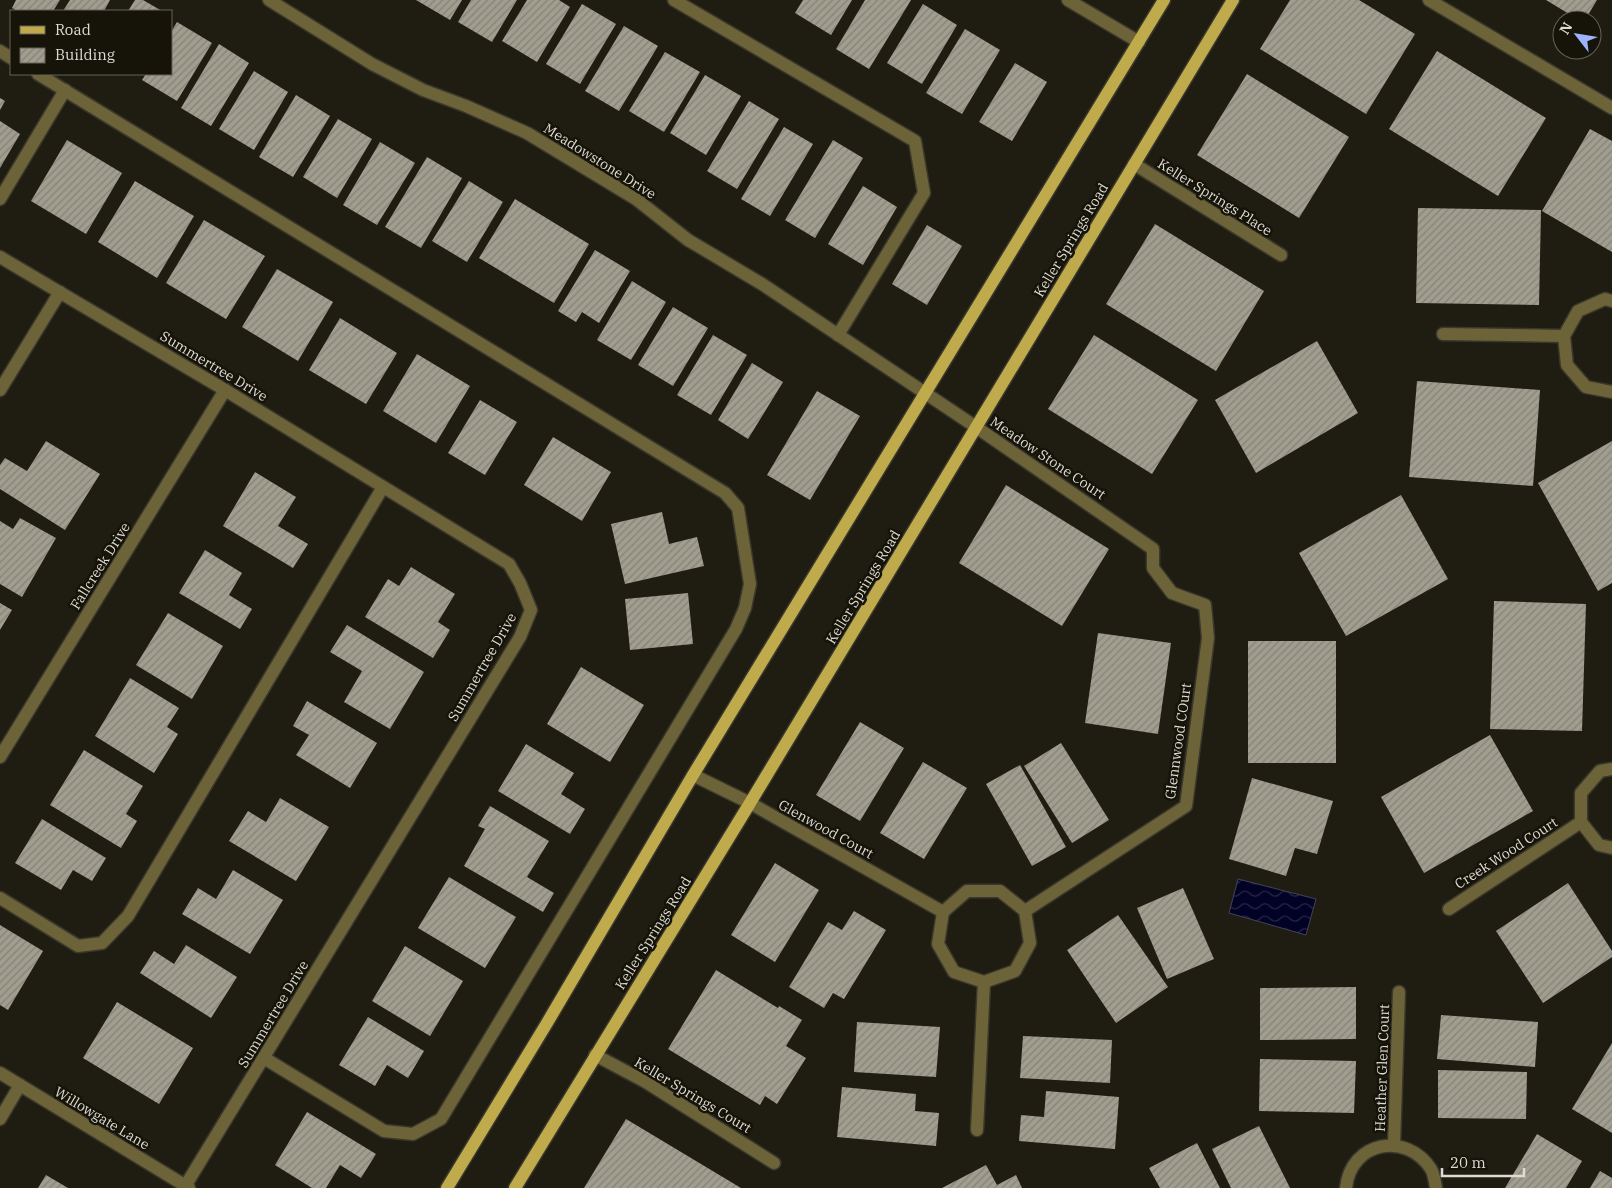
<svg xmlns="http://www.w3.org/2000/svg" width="1612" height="1188" font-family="'IBM Plex Serif',serif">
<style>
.water{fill:url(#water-waves);stroke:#44435a}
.building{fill:url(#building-hatch)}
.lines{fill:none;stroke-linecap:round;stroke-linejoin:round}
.minor-casing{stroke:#3a372c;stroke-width:15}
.major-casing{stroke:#3a372c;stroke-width:15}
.minor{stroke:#6d6338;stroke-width:12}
.major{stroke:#bfaa4c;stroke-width:12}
.labels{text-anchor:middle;stroke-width:5;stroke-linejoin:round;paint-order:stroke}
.street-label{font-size:14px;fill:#dddcd4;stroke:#161309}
</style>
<defs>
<pattern id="water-waves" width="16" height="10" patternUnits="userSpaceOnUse" patternTransform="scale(1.25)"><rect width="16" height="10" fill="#020226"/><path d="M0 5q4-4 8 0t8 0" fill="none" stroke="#262645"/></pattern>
<pattern id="building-hatch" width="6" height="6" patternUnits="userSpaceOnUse" patternTransform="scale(1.25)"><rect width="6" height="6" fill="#a19d8f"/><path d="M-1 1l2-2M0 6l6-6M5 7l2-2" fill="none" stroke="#848277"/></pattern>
</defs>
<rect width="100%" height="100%" fill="#1f1c11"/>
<polygon class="water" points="1238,879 1316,899 1306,935 1229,913"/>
<g class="building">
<polygon points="16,0 60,0 53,11 17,11 12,8"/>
<polygon points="70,0 110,0 104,11 63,11"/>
<polygon points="135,0 143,0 162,11 128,11"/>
<polygon points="416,0 462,0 450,20"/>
<polygon points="471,0 517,0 492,42 458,22"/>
<polygon points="527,0 559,0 570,7 537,62 502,41"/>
<polygon points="803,0 852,0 831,35 795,13"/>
<polygon points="865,0 911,0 869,69 836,49"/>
<polygon points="1290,0 1359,0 1415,34 1366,114 1260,49"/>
<polygon points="1546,0 1597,0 1585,20 1579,20"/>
<polygon points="582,4 616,24 580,84 546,64"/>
<polygon points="923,4 957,25 922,84 887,63"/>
<polygon points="177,22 212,43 177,101 142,80 146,74 171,74 171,32"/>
<polygon points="624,26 658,46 619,111 585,91"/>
<polygon points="965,29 1000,50 962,114 926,93"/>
<polygon points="219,44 249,63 211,126 181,108"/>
<polygon points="1437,51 1546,118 1498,196 1389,129"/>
<polygon points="665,52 700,72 664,132 629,111"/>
<polygon points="1015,63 1047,82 1012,141 979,122"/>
<polygon points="254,71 288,92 254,150 219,129"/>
<polygon points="1247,74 1349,137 1299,218 1197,155"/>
<polygon points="705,75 741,96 706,155 670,133"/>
<polygon points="296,95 330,116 293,177 259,157"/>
<polygon points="0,98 5,101 0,110"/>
<polygon points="749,101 779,119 737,189 707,171"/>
<polygon points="338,119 372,139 337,198 303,177"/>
<polygon points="0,121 20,134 0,168"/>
<polygon points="784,127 813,144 770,216 741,199"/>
<polygon points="1590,129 1612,141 1612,252 1542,211"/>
<polygon points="67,140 122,173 86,234 31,201"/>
<polygon points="833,140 863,158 815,238 785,220"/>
<polygon points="380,142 415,163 377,225 343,205"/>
<polygon points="427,157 462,178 421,248 385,227"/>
<polygon points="135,181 194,216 157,278 98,242"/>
<polygon points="469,181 503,202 467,262 432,241"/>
<polygon points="863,186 897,207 863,265 828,244"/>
<polygon points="515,199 589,244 554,303 479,258"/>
<polygon points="1418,208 1541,210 1539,305 1416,303"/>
<polygon points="204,220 265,256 226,319 166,283"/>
<polygon points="1155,224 1264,291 1216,371 1106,304"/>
<polygon points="927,225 962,246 927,305 892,284"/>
<polygon points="595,250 630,271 599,323 582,312 576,322 558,311"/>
<polygon points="277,269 333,302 298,361 242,327"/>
<polygon points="632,281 666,302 631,360 597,340"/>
<polygon points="673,307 708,328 673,386 638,365"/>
<polygon points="340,318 397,353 366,404 309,370"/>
<polygon points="713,335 747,355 711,415 677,395"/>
<polygon points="1094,335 1198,400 1152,474 1048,409"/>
<polygon points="1317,341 1358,413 1256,473 1215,400"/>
<polygon points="417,354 470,386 436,443 383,411"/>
<polygon points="752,363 783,382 748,439 718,420"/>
<polygon points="1417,381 1540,390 1533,486 1409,477"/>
<polygon points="817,391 860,416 810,500 767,475"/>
<polygon points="480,400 517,422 485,475 448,453"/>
<polygon points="553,437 611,472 582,521 524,485"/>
<polygon points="46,441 100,474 65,530 0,489 0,465 5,458 27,471"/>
<polygon points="1612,441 1612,583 1598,591 1538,483"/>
<polygon points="255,472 296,497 278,526 308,544 293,568 223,526"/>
<polygon points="1006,485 1109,549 1062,626 959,563"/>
<polygon points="1401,495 1448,579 1346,636 1299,553"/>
<polygon points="662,512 669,544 697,537 704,566 625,584 611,524"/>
<polygon points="20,518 56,538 22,597 0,584 0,521 13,529"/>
<polygon points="205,550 242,573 229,595 252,609 240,629 179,593"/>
<polygon points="411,567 455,594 438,622 450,630 433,658 365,617 388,579 399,586"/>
<polygon points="688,593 693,644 630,650 625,599"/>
<polygon points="1494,601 1586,604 1582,731 1490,729"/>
<polygon points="0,603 12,610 0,630"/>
<polygon points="168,613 223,646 192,699 136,665"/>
<polygon points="347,625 424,672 390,729 344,702 362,671 330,652"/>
<polygon points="1098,633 1171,643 1158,734 1085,723"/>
<rect x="1248" y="641" width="88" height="122"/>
<polygon points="581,667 644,705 610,762 547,724"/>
<polygon points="130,678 179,708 167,727 178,734 154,773 95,736"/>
<polygon points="307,701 377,743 350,788 296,755 309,735 293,726"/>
<polygon points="860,722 904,748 860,821 816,795"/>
<polygon points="1490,735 1533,811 1424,873 1381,797"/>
<polygon points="1061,743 1109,820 1072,843 1024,766"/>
<polygon points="526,744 574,773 561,794 585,809 570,834 498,791"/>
<polygon points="84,750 143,786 126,814 137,821 121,848 50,805"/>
<polygon points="923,762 967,788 924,859 880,833"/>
<polygon points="1020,765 1066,847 1032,866 986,784"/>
<polygon points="1252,778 1333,801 1317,854 1295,848 1286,876 1229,859"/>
<polygon points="280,798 329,827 296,881 229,841 248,811 266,822"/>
<polygon points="490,806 549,841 527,877 554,893 543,912 464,866 485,829 478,826"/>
<polygon points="42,819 106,858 92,881 73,870 61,890 15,863"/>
<polygon points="775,863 819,890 775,962 731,935"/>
<polygon points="233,870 283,900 250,954 182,914 198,888 216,899"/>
<polygon points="449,877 516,917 485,968 418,928"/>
<polygon points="1568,883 1612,951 1612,957 1543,1003 1496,931"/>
<polygon points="1183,888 1214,959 1167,979 1137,908"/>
<polygon points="854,911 886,930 844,999 833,993 824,1008 789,987 828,922 842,930"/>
<polygon points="1118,915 1168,987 1116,1023 1067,950"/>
<polygon points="0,925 43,951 8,1010 0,1005"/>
<polygon points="186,945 237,977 211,1018 140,973 154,951 174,964"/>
<polygon points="405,946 463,981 430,1036 372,1001"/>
<polygon points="716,970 778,1008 779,1006 802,1020 786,1046 806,1058 777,1104 765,1096 760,1105 668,1049"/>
<polygon points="1356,987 1356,1039 1260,1040 1260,988"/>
<polygon points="117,1002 193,1048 159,1104 83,1058"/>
<polygon points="1441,1015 1538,1022 1535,1067 1437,1059"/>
<polygon points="368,1017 424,1051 408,1078 387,1065 375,1086 339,1065"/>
<polygon points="857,1022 940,1027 936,1077 854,1072"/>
<polygon points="1023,1036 1112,1040 1110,1083 1020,1078"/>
<polygon points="1612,1043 1612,1133 1572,1109"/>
<polygon points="1260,1059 1356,1061 1354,1113 1259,1111"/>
<polygon points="1438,1070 1527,1072 1526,1119 1438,1118"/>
<polygon points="842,1087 916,1094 915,1111 939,1113 936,1146 837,1137"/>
<polygon points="1046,1091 1119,1097 1115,1149 1019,1141 1021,1115 1044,1117"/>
<polygon points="307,1112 376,1154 361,1178 340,1165 326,1188 312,1188 275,1165"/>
<polygon points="626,1119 741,1188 584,1188"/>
<polygon points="1259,1126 1290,1188 1231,1188 1212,1149"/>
<polygon points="1537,1134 1582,1161 1566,1188 1505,1188"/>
<polygon points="1197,1143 1220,1188 1160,1188 1149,1168"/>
<polygon points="986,1165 997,1185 1016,1175 1022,1188 942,1188"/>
<polygon points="1600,1171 1612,1178 1612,1188 1590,1188"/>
<polygon points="46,1175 68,1188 38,1188"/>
</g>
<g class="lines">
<g class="minor-casing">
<g id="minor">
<polyline points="269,0 372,64 423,90 466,106 527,133 636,199 688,240 762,284 976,427 1153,549 1153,568 1172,593 1205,605 1208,638 1186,806 1025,911"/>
<polyline points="674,0 915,141 924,193 838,335"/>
<polyline points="1068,0 1139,42"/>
<polyline points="1429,0 1612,108"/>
<polyline points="0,51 11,58"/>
<polyline points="38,74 725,493 738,508 750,584 745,608 736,629 441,1119 413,1134 384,1131 264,1058"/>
<polyline points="1134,164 1281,255"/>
<polyline points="0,199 65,90"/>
<polyline points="0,257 225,390 509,564 520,583 531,610 520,637 184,1188"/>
<polyline points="1612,301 1605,299 1578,311 1564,336 1567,365 1586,387 1612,392"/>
<polyline points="1443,334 1564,336"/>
<polyline points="0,390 60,292"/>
<polyline points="0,757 225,390"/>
<polyline points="1612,769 1600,771 1581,793 1581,822 1599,845 1612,848"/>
<polyline points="693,775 750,803 943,912"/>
<polygon points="967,891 1000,891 1025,911 1030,943 1015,971 984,982 954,972 938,944 943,912"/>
<polyline points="0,898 78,946 102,943 128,916 383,487"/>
<polyline points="1449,909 1581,822"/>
<polyline points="595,1055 644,1081 774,1163"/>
<polyline points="0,1073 189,1188"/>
<polyline points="0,1119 20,1085"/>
<polyline points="977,1130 984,982"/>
<polyline points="1394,1145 1399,992"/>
<path d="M1346 1188C1351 1141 1406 1131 1431 1169 1434 1174 1435 1182 1436 1188"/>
</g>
</g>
<g class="major-casing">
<g id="major">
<polyline points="447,1188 547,1023 693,775 1164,0"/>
<polyline points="515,1188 750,803 1233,0"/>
</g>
</g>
<use href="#minor" class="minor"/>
<use href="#major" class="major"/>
</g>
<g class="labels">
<g class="street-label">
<text transform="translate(600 161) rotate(32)" y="5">Meadowstone Drive</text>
<text transform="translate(1215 197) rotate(32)" y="5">Keller Springs Place</text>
<text transform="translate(1071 240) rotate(-59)" y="5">Keller Springs Road</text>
<text transform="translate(214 366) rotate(31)" y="5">Summertree Drive</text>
<text transform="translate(1048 458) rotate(34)" y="5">Meadow Stone Court</text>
<text transform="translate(100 566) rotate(-58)" y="5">Fallcreek Drive</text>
<text transform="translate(863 587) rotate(-59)" y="5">Keller Springs Road</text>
<text transform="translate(482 667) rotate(-60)" y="5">Summertree Drive</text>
<text transform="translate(1178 741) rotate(-82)" y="5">Glennwood COurt</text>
<text transform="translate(826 829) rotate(29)" y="5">Glenwood Court</text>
<text transform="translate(1506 853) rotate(-33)" y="5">Creek Wood Court</text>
<text transform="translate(653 933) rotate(-58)" y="5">Keller Springs Road</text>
<text transform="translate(273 1014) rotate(-59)" y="5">Summertree Drive</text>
<text transform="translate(1382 1068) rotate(-88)" y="5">Heather Glen Court</text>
<text transform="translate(693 1095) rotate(31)" y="5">Keller Springs Court</text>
<text transform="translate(102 1118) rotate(31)" y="5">Willowgate Lane</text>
</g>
</g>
<rect x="10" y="10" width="162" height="65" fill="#161309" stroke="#66635a"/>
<rect x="20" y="26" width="25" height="8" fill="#bfaa4c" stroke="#66635a"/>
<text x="55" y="35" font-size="15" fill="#dddcd4">Road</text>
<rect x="20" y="48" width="25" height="15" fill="url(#building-hatch)" stroke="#66635a"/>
<text x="55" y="60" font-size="15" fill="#dddcd4">Building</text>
<g transform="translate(1577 35) rotate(301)"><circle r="24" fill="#161309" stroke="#66635a"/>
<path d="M0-4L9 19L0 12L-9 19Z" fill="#9cb4fd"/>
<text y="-8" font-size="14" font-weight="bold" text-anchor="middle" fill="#dddcd4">N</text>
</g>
<path d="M1442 1168v8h82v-8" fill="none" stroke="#dddcd4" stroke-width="2.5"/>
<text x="1450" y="1168" font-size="15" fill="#dddcd4" stroke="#161309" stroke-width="4" paint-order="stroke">20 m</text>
</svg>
